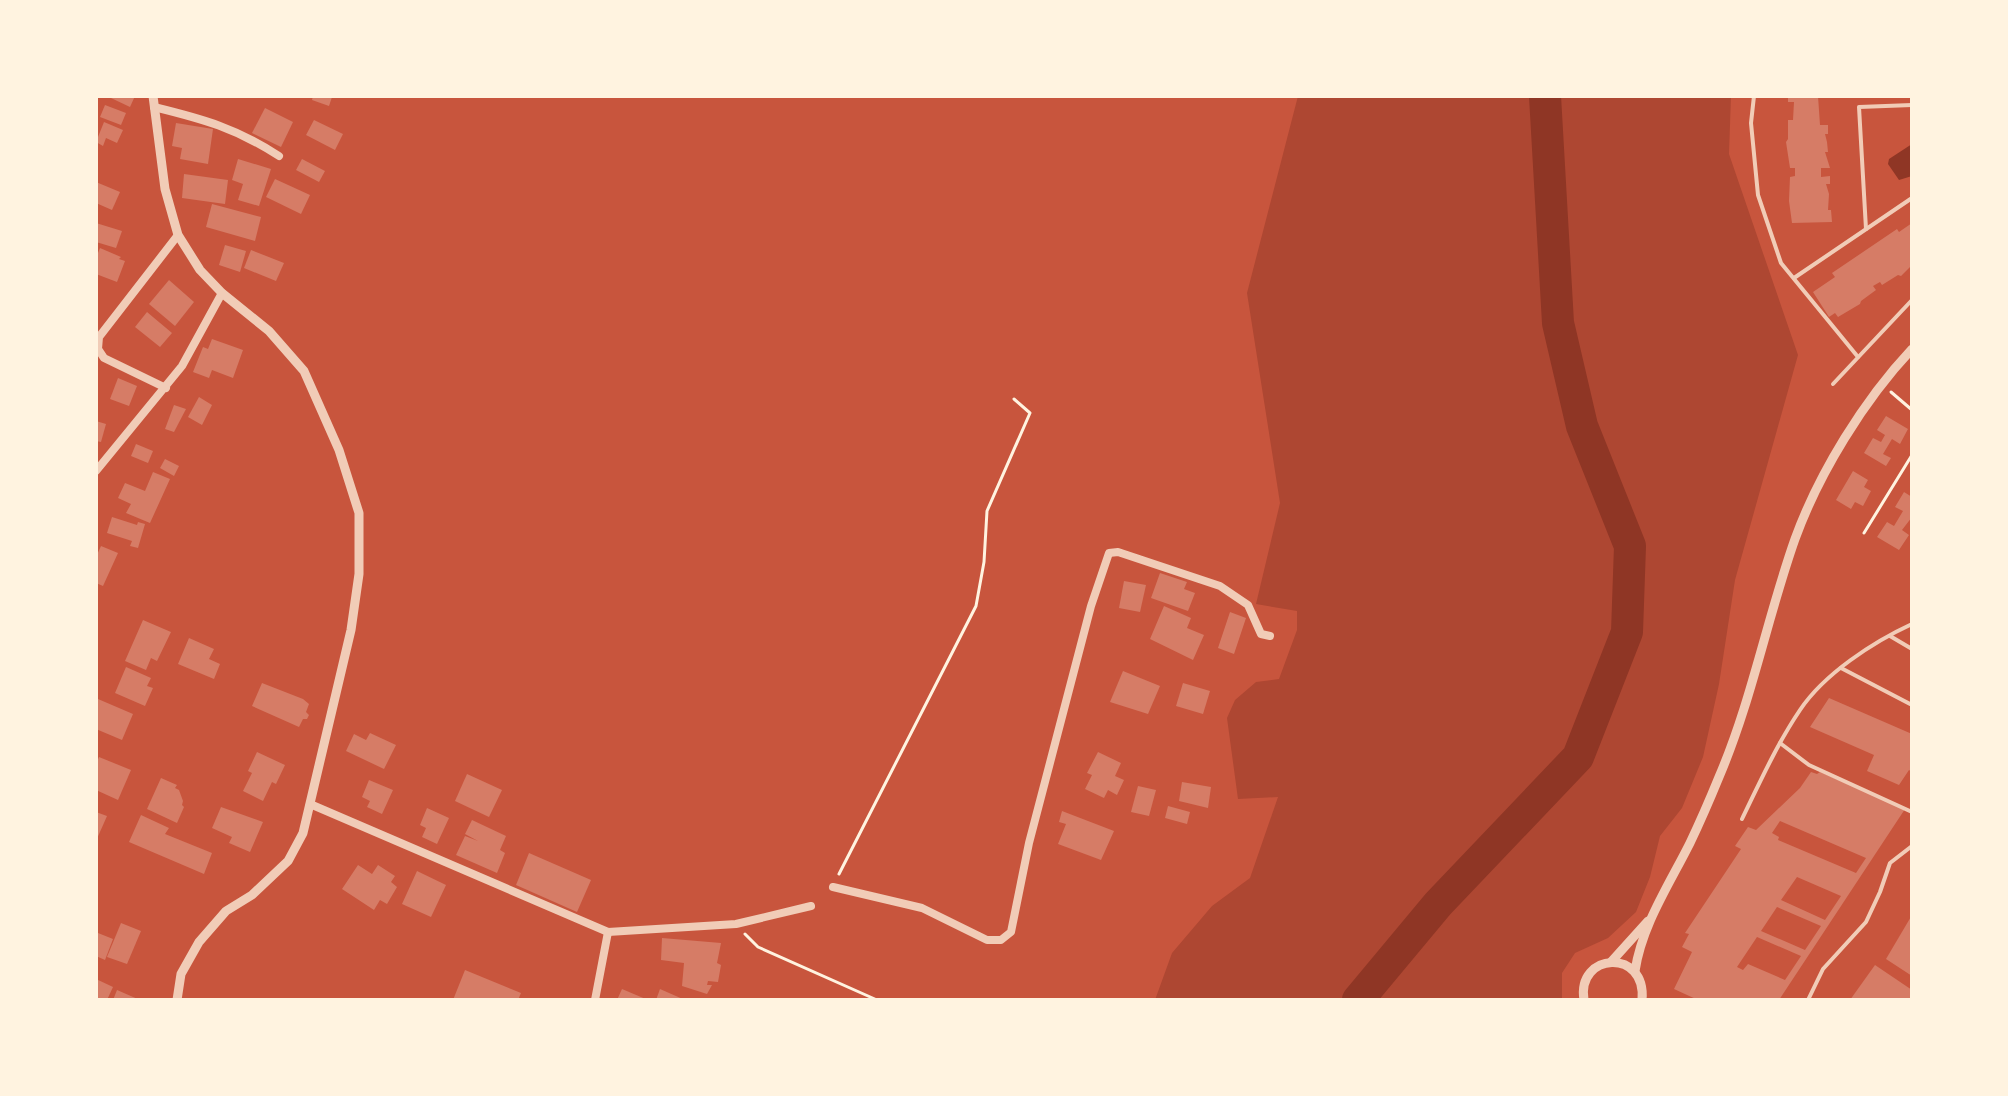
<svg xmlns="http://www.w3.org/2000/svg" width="2008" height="1096" font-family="'PT Sans',sans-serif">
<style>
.green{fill:#ae4732}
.water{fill:#8f3625}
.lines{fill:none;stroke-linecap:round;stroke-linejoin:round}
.river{stroke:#8f3625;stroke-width:32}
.building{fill:#d67c66;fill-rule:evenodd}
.path{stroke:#fff3e0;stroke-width:3}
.service{stroke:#f1ccb7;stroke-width:4}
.minor{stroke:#f1ccb7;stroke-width:8}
.tertiary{stroke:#f1ccb7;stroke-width:9}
</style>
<rect width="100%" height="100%" fill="#c8553d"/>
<polygon class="green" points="1298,96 1731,96 1729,154 1798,355 1735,580 1719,684 1703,757 1682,808 1660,836 1650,877 1636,912 1608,938 1575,953 1562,973 1562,1000 1155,1000 1172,953 1212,906 1250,878 1278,797 1238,799 1227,718 1235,700 1256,682 1279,679 1297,630 1297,611 1256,604 1280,503 1247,293"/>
<polygon class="water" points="1912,144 1912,176 1899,180 1888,164 1889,159"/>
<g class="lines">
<polyline class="river" points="1358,1000 1438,904 1578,757 1627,632 1630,546 1582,426 1558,323 1545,96"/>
</g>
<g class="building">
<polygon points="112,96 135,96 130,107 111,98"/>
<polygon points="313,96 329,96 332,97 329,106 312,100"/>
<polygon points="1788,96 1818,96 1820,125 1828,125 1828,134 1825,134 1827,142 1828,152 1825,152 1830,168 1821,168 1821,177 1830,176 1830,184 1826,184 1829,194 1828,210 1831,210 1832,222 1792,223 1789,201 1790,177 1795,176 1795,168 1790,168 1786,142 1788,139 1788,120 1793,120 1794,102 1788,102"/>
<polygon points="105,105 126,113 121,125 100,117"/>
<polygon points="265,108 293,122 281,147 252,133"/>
<polygon points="314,120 343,134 335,150 306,135"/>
<polygon points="104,122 123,130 117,143 106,138 103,146 96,142"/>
<polygon points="176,123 213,129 208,164 180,159 182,148 172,146"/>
<polygon points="238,159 271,169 259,206 238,200 243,184 232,180"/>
<polygon points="302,159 325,171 319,182 296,170"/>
<polygon points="184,174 228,180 225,204 182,198"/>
<polygon points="275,179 310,195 301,214 266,197"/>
<polygon points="96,182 120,192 112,210 96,203"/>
<polygon points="212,204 261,217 255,241 206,227"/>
<polygon points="96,223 122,231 116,248 96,242"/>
<polygon points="1912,223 1912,265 1901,276 1898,275 1882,285 1880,282 1873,286 1876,290 1861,301 1860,304 1838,317 1835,313 1829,317 1813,292 1835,277 1832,273 1897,229 1899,232"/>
<polygon points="225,245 246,251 240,272 219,265"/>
<polygon points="100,248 121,257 119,259 125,261 117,282 96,274 96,258"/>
<polygon points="251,250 284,263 276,281 244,268"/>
<polygon points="169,280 194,302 175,326 149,304"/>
<polygon points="147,312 172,333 160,347 135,327"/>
<polygon points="212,339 243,350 233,378 212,370 209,378 193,372 203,347 208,349"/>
<polygon points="118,378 137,386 129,406 110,399"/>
<polygon points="199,397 212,405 202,425 188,417"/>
<polygon points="174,405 186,409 174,432 165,429"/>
<polygon points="1886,416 1908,429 1900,444 1892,439 1883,454 1891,458 1886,466 1864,453 1873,438 1881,442 1885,435 1877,430"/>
<polygon points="96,421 106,424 101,442 96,441"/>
<polygon points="136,444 153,451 148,463 131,456"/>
<polygon points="165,459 179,466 174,476 160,468"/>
<polygon points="1853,471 1868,480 1864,487 1871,491 1863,506 1855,502 1851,509 1836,500"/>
<polygon points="153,472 170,479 150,523 126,513 131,504 118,498 125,483 145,491"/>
<polygon points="1904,492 1912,497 1912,517 1902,530 1909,535 1899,550 1877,537 1887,522 1894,526 1903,511 1895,507"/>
<polygon points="112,517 137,525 138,522 145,524 138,548 130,546 132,541 107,533"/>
<polygon points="101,546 118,553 103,586 96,583 96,557"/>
<polygon points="1160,573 1187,582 1184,589 1195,593 1188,611 1151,598"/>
<polygon points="1124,581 1146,585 1140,612 1119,608"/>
<polygon points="1164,606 1191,618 1187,628 1204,635 1193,660 1150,639"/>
<polygon points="1230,612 1246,618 1234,654 1218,648"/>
<polygon points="143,620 171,632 157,661 151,658 146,670 125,661"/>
<polygon points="189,638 214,649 209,659 220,664 214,679 178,664"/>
<polygon points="126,667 151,678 147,686 153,688 145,706 115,693"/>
<polygon points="1123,671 1160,686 1148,714 1110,702"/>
<polygon points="262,683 303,699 309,704 306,712 309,715 307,719 303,719 299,727 252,706"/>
<polygon points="1183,683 1210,691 1203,714 1176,706"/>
<polygon points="1829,698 1912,734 1912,772 1909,770 1899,785 1867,771 1874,755 1810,727"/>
<polygon points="98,699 133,714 122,740 96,729"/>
<polygon points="370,733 396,745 384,769 346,751 354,734 366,740"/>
<polygon points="257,752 285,765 276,784 272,782 263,801 243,791 252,773 248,771"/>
<polygon points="1098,752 1121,763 1115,776 1124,780 1117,795 1108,790 1104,798 1085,789 1092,775 1087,773"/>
<polygon points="99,757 131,770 118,800 96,790 96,764"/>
<path d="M1811 772 1817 774 1820 772 1905 809 1779 1000H1698L1674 989 1692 952 1682 947 1689 934 1685 933 1741 849 1735 846 1748 827 1756 830 1800 788ZM1780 821 1866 858 1856 873 1778 840 1779 837 1772 833ZM1797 877 1841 896 1825 920 1781 900ZM1777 907 1821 926 1805 950 1761 931ZM1757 937 1801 956 1785 980 1748 964 1743 970 1737 967Z"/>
<polygon points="467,774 502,790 489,817 455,801"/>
<polygon points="161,778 177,785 175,788 179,790 183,801 182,805 184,807 177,823 147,809"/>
<polygon points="369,780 393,790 382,814 367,807 370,801 362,797"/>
<polygon points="1182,782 1211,787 1208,808 1179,801"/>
<polygon points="1138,786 1156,790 1149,816 1131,812"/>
<polygon points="1168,806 1190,812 1187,824 1165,818"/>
<polygon points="221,807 263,822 250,852 229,843 232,837 212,828"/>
<polygon points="427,808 449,818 437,844 422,837 426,828 420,825"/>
<polygon points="1062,811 1114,831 1101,860 1058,844 1066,824 1059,822"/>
<polygon points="96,812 107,816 96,841"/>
<polygon points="141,815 169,828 165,834 212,853 204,874 129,842"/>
<polygon points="472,820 506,836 500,850 505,853 497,873 456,855 465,836 478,841 465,834"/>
<polygon points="529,853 591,880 577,912 516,885"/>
<polygon points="358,865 372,874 378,865 395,876 391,882 397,887 387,904 380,900 374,910 342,889"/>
<polygon points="417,871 446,885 431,917 402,904"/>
<polygon points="1912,915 1912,976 1886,959"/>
<polygon points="121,923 141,931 127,964 107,957"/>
<polygon points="98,933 113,939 105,960 96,956"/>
<polygon points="662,938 721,943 717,963 721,965 718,982 708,981 707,985 712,985 707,994 682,986 684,963 661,960"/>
<polygon points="1875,965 1912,990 1910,1000 1850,1000"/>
<polygon points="465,970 521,993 518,1000 453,1000"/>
<polygon points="96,979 113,987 107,1000 96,1000"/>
<polygon points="622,989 648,1000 617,1000"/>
<polygon points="660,989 685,1000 656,1000"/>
<polygon points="117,990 140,1000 113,1000"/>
</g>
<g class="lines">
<g class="path">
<polyline points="1891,392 1912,410"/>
<polyline points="1864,533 1912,455"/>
<polyline points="839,874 976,606 984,562 987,511 1030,413 1014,399"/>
<polyline points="745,934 758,947 877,1000"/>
</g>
<g class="service">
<polyline points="1754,96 1751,123 1758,195 1781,263 1858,357"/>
<polyline points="1866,229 1859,107 1912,105"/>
<polyline points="1794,278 1912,198"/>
<polyline points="1833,384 1912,300"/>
<polyline points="1890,636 1912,649"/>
<polyline points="1841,668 1912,705"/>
<polyline points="1780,743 1809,765 1912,812"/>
<path d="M1742 819C1760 782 1777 744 1800 710 1824 674 1873 642 1912 624"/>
<polyline points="1808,1000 1823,969 1866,922 1880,892 1890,863 1912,846"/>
</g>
<g class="minor">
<path d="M154 107C203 119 236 128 279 156"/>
<polyline points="166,388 104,358 98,349 99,337 178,235"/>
<polyline points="96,471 182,366 222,293"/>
<polyline points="310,804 608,932 736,924 811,906"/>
<polyline points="833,887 922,908 987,940 1001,940 1011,932 1029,843 1091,606 1109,553 1118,552 1220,586 1248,605 1261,634 1270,636"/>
<polyline points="595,1000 608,932"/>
</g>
<g class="tertiary">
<polyline points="153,96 165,189 178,235 200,270 222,293 269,331 304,371 339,450 359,513 359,574 351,630 303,833 288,861 252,895 226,911 199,942 181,974 177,1000"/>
<polyline points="1611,962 1648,921"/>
<path d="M1635 971C1642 925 1669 885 1690 843 1700 822 1710 799 1719 777 1752 700 1767 618 1795 539 1819 473 1864 400 1912 349"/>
<path d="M1584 1000C1576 952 1647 948 1642 1000"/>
</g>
</g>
<rect width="2008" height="1096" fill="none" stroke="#fff3e0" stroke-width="196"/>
</svg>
